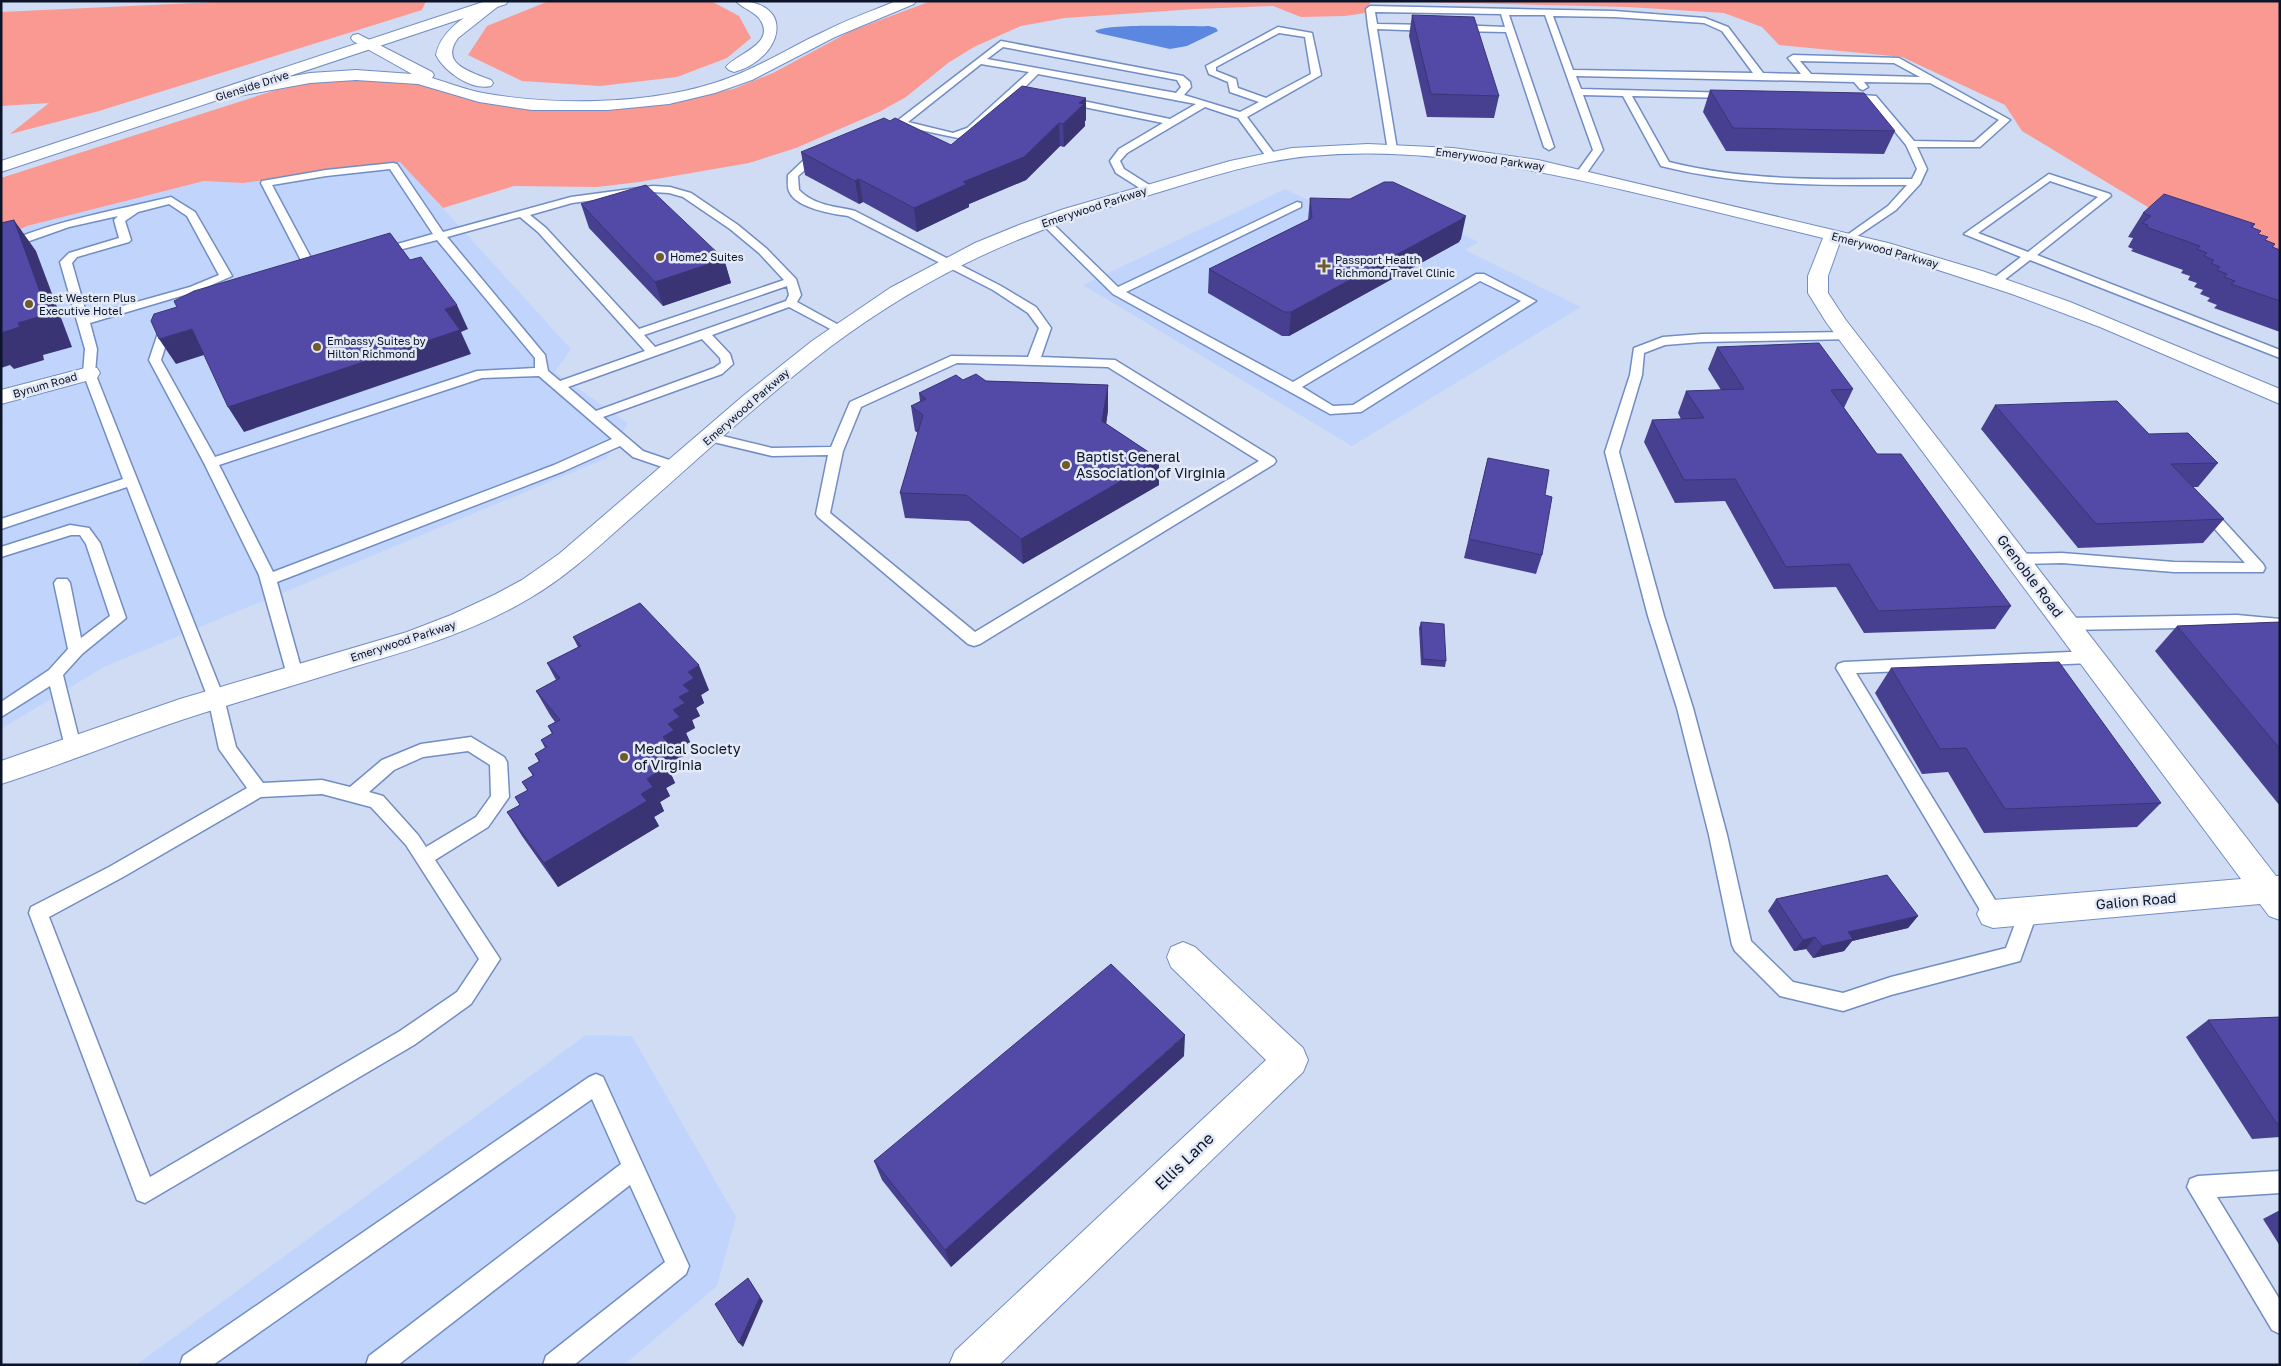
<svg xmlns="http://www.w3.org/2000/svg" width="2281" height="1366" font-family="'Golos Text',sans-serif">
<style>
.built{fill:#c1d5fc}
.green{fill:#fa9892}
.water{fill:#5c87e1}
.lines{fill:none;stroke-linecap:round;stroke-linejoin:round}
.lane-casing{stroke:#728dc3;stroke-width:3}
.street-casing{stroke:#728dc3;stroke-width:2}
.primary-casing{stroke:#728dc3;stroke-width:2}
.highway-casing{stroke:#728dc3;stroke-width:2}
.lane{fill:#fff;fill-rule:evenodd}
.street{fill:#fff;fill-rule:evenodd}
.primary{fill:#fff;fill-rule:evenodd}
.highway{fill:#fff;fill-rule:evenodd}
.wall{fill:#474090}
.shaded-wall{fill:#3a3475}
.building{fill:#534aa7;stroke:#3a3475}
.poi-dot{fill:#725b2b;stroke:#e3e9f5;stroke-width:2}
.labels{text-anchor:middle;stroke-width:5;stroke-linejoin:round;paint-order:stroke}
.far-street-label{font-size:11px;fill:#0b1429;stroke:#e3e9f5}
.far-poi-label{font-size:11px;fill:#0b1429;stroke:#e3e9f5;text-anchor:start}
.poi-label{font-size:14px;fill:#0b1429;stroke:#e3e9f5;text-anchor:start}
.street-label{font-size:14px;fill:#0b1429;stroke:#e3e9f5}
.near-street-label{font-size:16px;fill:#0b1429;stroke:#e3e9f5}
</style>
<rect width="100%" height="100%" fill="#d0dcf4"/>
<g class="built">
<polygon points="400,161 571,349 555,372 628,423 607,458 104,667 1,729 1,238 27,226 204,181 243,183"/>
<polygon points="1285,189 1341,216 1387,199 1479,242 1465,250 1581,307 1352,446 1083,285"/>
<polygon points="586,1035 632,1036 736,1217 717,1286 624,1365 136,1365"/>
</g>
<g class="green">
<polygon points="238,1 426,1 422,10 99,111 10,134 49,103 1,106 1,12"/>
<polygon points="549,1 711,1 739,16 751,38 727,58 677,77 600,86 522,81 468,55 487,26"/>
<polygon points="931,1 1371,1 1365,13 1345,16 1301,17 1273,6 1195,9 1065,18 1021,26 974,47 948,63 906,97 879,112 796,148 749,163 639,182 597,187 514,186 443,208 400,162 243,183 204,181 27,226 1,238 1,178 276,90 313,83 362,80 421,84 532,109 669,103 733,89 773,73 851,31"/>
<polygon points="1378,1 2280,2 2280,269 2151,209 2022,131 2005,105 1902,57 1779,45 1762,27 1724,13 1628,7"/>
</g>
<path class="water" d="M1209 26 1216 28 1218 31 1187 46 1170 49 1098 33 1095 31C1111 23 1187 27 1209 26Z"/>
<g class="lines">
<g class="lane-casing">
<g id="lane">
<path d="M1370 6 1614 11 1705 18 1728 27 1763 73 1801 74 1788 58 1793 55 1899 58 2010 120 1980 147H1917L1927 169 1920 184 1896 210 1847 243 1841 240 1843 238 1888 206 1907 185C1823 185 1744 187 1661 166L1623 96 1583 95 1603 150 1584 177H1576L1575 175 1593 150 1545 15H1509L1554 147 1549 150 1544 147 1506 32 1455 31 1451 28 1455 25 1505 27 1501 14 1375 12 1377 24 1431 25 1435 28 1431 31 1377 29 1397 149 1392 152 1388 151 1368 26 1366 9ZM1553 16 1614 17 1704 23 1722 31 1753 73 1573 70ZM1800 61 1894 63 1920 77 1811 74ZM1576 76 1854 82 1860 89 1863 90 1868 87 1864 82 1930 83 1999 120 1974 142 1914 141 1876 96 1846 94 1843 95V99L1870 101 1906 145 1917 169 1912 179C1830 179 1749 182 1669 162L1632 96 1731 98 1736 95 1734 93 1581 89Z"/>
<path d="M1278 27 1312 33 1321 75 1247 117 1277 157 1276 159H1268L1238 118 1205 107 1127 153 1120 161 1124 169 1154 188V192H1146L1116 173 1110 161 1119 149 1163 123 1064 103 1059 100 1064 97 1170 119 1196 104 1038 74 1023 89 1040 93V97L1018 93 973 132 958 138 901 126 882 134 877 131 897 121 1001 41 1183 76 1190 82 1191 87 1184 95 1240 112 1259 102 1230 92 1228 82 1209 74 1206 66ZM1279 33 1305 37 1311 74 1266 98 1238 88 1236 79 1216 71V67ZM1003 47 1177 80 1181 87 1176 93 987 59ZM981 64 1029 72 967 128 953 133 908 122Z"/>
<path d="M822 152 826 153V157L815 161 798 176 799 190C815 206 835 206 855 211L1001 286 1036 307 1051 328 1041 357 1115 360 1274 458 1276 461 1274 464 980 644 974 646 968 644 818 517 816 514 828 455 772 456 705 440 703 437 710 433 772 448 831 447 850 402 951 356 1028 357 1039 328 1028 313 993 290 848 216C833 214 795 208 789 191 787 186 788 180 788 175L807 157ZM957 363 1108 367 1259 461 975 632 830 513 843 451 861 407Z"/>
<path d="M393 163 397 164 443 232 571 197 653 186 670 187 691 193 738 225 767 249 796 279 801 295 797 302 846 329 844 332H836L789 307 712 335 730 354 733 364 722 374 603 417 643 451 681 464 683 467 681 470H671L633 457 620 446 564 471 277 582 303 675 301 679 295 681 289 679 287 675 259 575 204 463 149 360 159 330 170 324H178L180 327 169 335 161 360 215 457 477 371 535 368V358L437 240 380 255 376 254 374 252 376 250 433 234 390 169 326 176 272 185 318 271 309 276H301L299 274 306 270 261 183 262 181 326 170ZM653 192 669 193 683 197 730 229 759 253 784 280 639 329 546 228 530 215 572 203ZM520 217 538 232 645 351 560 381 548 371 545 355 447 237ZM787 286 789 295 786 301 655 347 644 335ZM702 339 720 358 721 363 714 368 596 411 568 387ZM539 376 612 439 554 465 273 572 219 465 482 378Z"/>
<path d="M2049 174 2110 194 2111 196 2037 255 2280 350V358L2030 260 1999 284H1991L1989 282 1991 280 2021 257 1964 234ZM2050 181 2098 197 2028 252 1978 233Z"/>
<path d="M171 197 195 212 232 276 198 291 90 323 97 349 95 373 224 698 236 747 263 783 322 780 350 787 382 760 421 744 471 737 504 757 507 762 509 797 488 827 435 860 500 959 471 1004 414 1045 145 1203 137 1200 134 1192 29 913 31 907 109 867 247 788 219 749 208 698 127 487 1 529V519L123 479 83 373 85 349 60 262 69 253 119 238 114 220 118 216 69 227 1 251V244C58 220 112 211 171 197ZM169 204 187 216 219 275 190 287 87 316 72 263 77 257 129 242 131 240 125 221 138 212ZM468 751 490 765 491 796 476 817 426 847 418 835 383 796 369 792 394 770 423 757ZM322 794 371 807 406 845 479 959 457 992 400 1031 150 1177 49 917 123 877 261 797Z"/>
<path d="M1297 202 1301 203V207L1126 292 1293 382 1476 274H1484L1536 301 1361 412 1330 414 1113 294 1040 222 1041 220H1049L1118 287ZM1480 281 1521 301 1353 405 1333 406 1302 387Z"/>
<polygon points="1848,332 1852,333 1854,336 1852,339 1702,342 1665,345 1644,353 1642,375 1619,452 1664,616 1693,708 1727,835 1751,941 1793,982 1843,993 1891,977 2006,948 2022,905 2029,903 2036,905 2038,911 2020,961 1891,995 1843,1011 1780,996 1735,951 1732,945 1709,835 1677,708 1648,616 1605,452 1630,375 1634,348 1663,337 1702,334"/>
<polygon points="2204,503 2209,505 2263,564 2265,568 2263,572 2174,572 2062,563 2016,564 2011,563 2009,559 2011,555 2016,554 2062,553 2174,562 2245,563 2199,511 2197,508 2199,505"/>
<polygon points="70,525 89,528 100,543 126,618 82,654 63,675 81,747 79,752 73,754 67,752 65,747 50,686 1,717 1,702 49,670 68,649 54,583 57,579 67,579 70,583 81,638 110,616 86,544 80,535 71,535 1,557 1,547"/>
<polygon points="2237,615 2280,619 2280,631 2237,627 2066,630 2060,628 2058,624 2060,620 2066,618"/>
<polygon points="2091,651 2097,653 2099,657 2097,661 2091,663 1856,673 2000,908 2002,914 2000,920 1993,922 1986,920 1836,668 1838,664 1844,662"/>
<polygon points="596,1074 603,1077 689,1266 686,1274 574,1365 543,1365 546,1356 665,1262 630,1185 398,1365 366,1365 369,1356 621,1164 592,1099 213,1365 180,1365 183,1356 589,1077"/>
<polygon points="2280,1171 2280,1193 2217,1197 2280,1300 2280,1334 2272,1330 2187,1187 2190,1179 2198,1176"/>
</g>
</g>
<g class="street-casing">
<g id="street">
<path d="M1368 144 1453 148 1538 160 1888 243 1982 271 2070 302 2280 389V404L2100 327 2012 294 1923 265 1840 242 1828 276V293L1845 319 2276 876H2280V920L2269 916 2260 904 1993 928 1982 924 1977 914 1982 904 1993 900 2241 879 1826 322 1808 293V276L1823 238C1758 222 1693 206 1628 191 1523 167 1418 146 1310 156 1247 162 1186 185 1126 202 1014 235 924 277 830 347 764 398 702 455 640 510 604 541 571 574 530 598 475 631 415 649 353 667 302 683 251 698 200 714 133 735 68 763 1 784V761L180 699 407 632 451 615 494 595 522 580 559 554 743 396 812 341 890 288 975 243 1019 225 1064 209 1230 161 1292 148Z"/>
<polygon points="89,367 97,368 100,373 97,378 1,404 1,390"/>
<polygon points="1183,942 1195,947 1303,1048 1308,1060 1303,1072 999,1365 949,1365 955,1351 1266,1060 1171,967 1167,957 1171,947"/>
</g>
</g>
<g class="primary-casing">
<polygon id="primary" points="486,1 508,1 506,4 1,172 1,161"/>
</g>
<g class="highway-casing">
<g id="highway">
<path d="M489 1H499L501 4 458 38C439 64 471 72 491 80L493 83 491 86C471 91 444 71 436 55 441 29 468 15 489 1Z"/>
<path d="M736 1C799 1 781 60 734 72L729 70 726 67C735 54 775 45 761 21 755 11 743 9 736 1Z"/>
<path d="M896 1H916L914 4 835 37 752 80 715 93 669 104 608 110H532L479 102 418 84 356 80 310 83 233 97 227 95 225 92 227 89 233 87 310 73 356 70 412 74 353 41 351 38 353 35 358 34 432 72 434 75 432 78C449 83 466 90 483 93 560 107 669 105 741 73 769 61 795 45 823 32 846 20 872 11 896 1Z"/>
</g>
</g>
<use href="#lane" class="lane"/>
<use href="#street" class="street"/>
<use href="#primary" class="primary"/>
<use href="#highway" class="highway"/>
</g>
<g class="wall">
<polygon points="1412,15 1499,96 1494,118 1427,117 1409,36"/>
<polygon points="1710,90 1895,131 1884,154 1726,151 1703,112"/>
<polygon points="1086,98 1086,120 1085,121 1085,126 1064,147 1060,146 1026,180 969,204 969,207 917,232 863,202 859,204 805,175 801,152 951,145"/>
<polygon points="1310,198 1461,239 1460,240 1459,242 1289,336 1282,336 1208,293 1209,269 1308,220"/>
<polygon points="581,204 724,259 731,283 663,306 589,228"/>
<polygon points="2143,213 2255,224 2252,228 2265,240 2275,244 2273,247 2280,250 2280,332 2214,308 2217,305 2207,301 2210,298 2200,294 2203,290 2194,287 2197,283 2188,280 2190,276 2181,273 2183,270 2131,251 2133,249 2128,247 2133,238 2128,237"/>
<polygon points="1717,347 1853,389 1844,408 1877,454 2011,606 1995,629 1864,633 1836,587 1774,589 1725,501 1675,503 1644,442 1652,420 1681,419 1678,413 1686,391 1721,390 1708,369"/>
<polygon points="963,380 1108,385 1108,410 1106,424 1159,459 1159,485 1023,564 969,521 905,518 900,493 918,433 915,431 911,406 920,401 919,393"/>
<polygon points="1995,405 2149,434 2218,463 2198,487 2193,487 2224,519 2203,543 2078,548 1981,429"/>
<polygon points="1488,458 1545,495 1542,555 1536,574 1464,558"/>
<polygon points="1421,622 1446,661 1445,667 1421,665 1419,628"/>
<polygon points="2280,622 2280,806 2155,651 2177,626"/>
<polygon points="573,637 709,690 701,695 704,703 696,708 700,716 692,720 695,728 686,733 690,742 681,747 685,755 676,760 680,769 671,774 675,783 666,788 670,796 660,802 664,811 654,817 659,826 558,887 522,836 507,812 520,805 527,790 522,782 533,776 528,768 539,762 535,754 545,748 541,740 552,734 548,726 555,722 550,715 536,691 556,680 547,663 578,647"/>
<polygon points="1891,668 2161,803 2137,827 1984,833 1948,772 1922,774 1875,693"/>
<polygon points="1776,899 1918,916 1908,928 1852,941 1844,951 1813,958 1806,949 1794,951 1768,911"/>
<polygon points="2280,1017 2280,1137 2252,1139 2186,1037 2208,1020"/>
<polygon points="1184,1056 951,1267 882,1180 874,1161"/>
<polygon points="2280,1210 2280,1246 2263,1219"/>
</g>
<g class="shaded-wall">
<polygon points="1086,98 1086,120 1085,121 1085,126 1064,147 1063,124 1079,103"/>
<polygon points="1059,123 1060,146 1026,180 969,204 969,207 917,232 914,208 963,182"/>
<polygon points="859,179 863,202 859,204 855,181"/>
<polygon points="1466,216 1461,239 1460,240 1459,242 1289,336 1291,312"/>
<polygon points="14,220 36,251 72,347 43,355 44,360 14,369 10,365 1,368 1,333 18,323"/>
<polygon points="724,259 731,283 663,306 655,282"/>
<polygon points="457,305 468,329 461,332 471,354 244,432 228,407 445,309"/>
<polygon points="192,329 207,354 176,364 159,339"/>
<polygon points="1108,385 1108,410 1103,446 1102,421"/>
<polygon points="1159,459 1159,485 1023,564 1021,539"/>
<polygon points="699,665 709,690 701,695 704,703 696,708 700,716 692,720 695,728 686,733 690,742 681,747 685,755 676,760 680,769 671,774 675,783 666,788 670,796 660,802 664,811 654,817 659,826 558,887 544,863 641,794 653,765 673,710 679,697 688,672"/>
<polygon points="1918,916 1908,928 1852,941 1844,951 1813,958 1822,946 1848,932"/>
<polygon points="1815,937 1806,949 1794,951 1803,940"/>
<polygon points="1185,1035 1184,1056 951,1267 945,1250"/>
<polygon points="751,1283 763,1301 743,1347 739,1343"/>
</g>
<g class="building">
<polygon points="1412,15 1474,17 1499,96 1431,94"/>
<polygon points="1022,86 1086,98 1079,103 1084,104 1063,124 1059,123 1024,157 963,182 967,184 914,208 859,179 855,181 801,152 884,118 890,121 895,118 951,145"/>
<polygon points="1710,90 1864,93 1895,131 1733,128"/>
<polygon points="1384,182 1393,182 1466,216 1462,218 1464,218 1291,312 1284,312 1209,269 1312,218 1310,198 1350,199"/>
<polygon points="646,185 724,259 655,282 581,204"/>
<polygon points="2164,194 2255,224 2251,227 2261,231 2258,234 2268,237 2265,240 2275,244 2272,247 2280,250 2280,301 2231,284 2235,281 2224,277 2227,274 2217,270 2220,267 2211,263 2214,260 2204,256 2207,253 2197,249 2200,246 2146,227 2148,225 2142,223 2151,216 2143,213"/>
<polygon points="14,220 48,314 18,323 20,327 1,333 1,223"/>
<polygon points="390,233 410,260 421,257 457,305 445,309 460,330 228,407 192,329 159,339 151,321 154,314 177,307 174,301 194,291"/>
<polygon points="1819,343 1853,389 1831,390 1877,454 1901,454 2011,606 1878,611 1849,564 1786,567 1735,479 1684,480 1652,420 1704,418 1686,391 1744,389 1717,347"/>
<polygon points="976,374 986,381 1108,385 1102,421 1159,459 1021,539 966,495 900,493 923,415 911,406 926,399 919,393 956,375 963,380"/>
<polygon points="2117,401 2149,434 2188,433 2218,463 2171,464 2224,519 2096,524 1995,405"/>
<polygon points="1488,458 1549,470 1545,495 1552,497 1542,555 1469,539"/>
<polygon points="640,603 699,665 688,672 694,678 683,685 690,691 679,697 685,703 673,710 680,717 668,724 674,730 663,737 669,744 658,751 664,759 653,765 658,772 647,779 653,787 641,794 647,801 544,863 507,812 520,805 515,797 528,790 522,782 534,775 528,768 540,761 535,754 547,747 541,740 553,733 548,726 560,720 536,691 560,678 547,663 581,646 573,637"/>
<polygon points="1421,622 1444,624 1446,661 1423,659"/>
<polygon points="2280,622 2280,749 2177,626"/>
<polygon points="2059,662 2161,803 2005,809 1966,748 1940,749 1891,668"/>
<polygon points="1887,875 1918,916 1848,932 1853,939 1822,946 1815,937 1803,940 1776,899"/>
<polygon points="1111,964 1185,1035 945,1250 874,1161"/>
<polygon points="2280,1017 2280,1123 2277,1124 2208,1020"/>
<polygon points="748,1278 760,1297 739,1343 715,1304"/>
</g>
<g class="poi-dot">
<circle cx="660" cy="257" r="5"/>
<path d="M1321.5 258.5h5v5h5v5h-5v5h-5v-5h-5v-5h5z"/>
<circle cx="29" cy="304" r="5"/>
<circle cx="317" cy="347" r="5"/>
<circle cx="1066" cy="465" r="5"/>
<circle cx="624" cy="757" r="5"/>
</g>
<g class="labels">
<g class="far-street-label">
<text transform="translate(252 86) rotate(-18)" y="4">Glenside Drive</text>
<text transform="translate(1490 159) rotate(8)" y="4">Emerywood Parkway</text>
<text transform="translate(1094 207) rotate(-18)" y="4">Emerywood Parkway</text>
<text transform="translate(1885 250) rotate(15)" y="4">Emerywood Parkway</text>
<text transform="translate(45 385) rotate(-16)" y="4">Bynum Road</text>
<text transform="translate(746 407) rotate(-41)" y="4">Emerywood Parkway</text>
<text transform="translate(403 641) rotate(-18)" y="4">Emerywood Parkway</text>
</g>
<g class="far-poi-label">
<text x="670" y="261">Home2 Suites</text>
<text x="1335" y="264">Passport Health<tspan x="1335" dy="13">Richmond Travel Clinic</tspan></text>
<text x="39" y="302">Best Western Plus<tspan x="39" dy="13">Executive Hotel</tspan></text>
<text x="327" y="345">Embassy Suites by<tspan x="327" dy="13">Hilton Richmond</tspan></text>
</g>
<g class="poi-label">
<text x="1076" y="462">Baptist General<tspan x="1076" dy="16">Association of Virginia</tspan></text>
<text x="634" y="754">Medical Society<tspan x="634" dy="16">of Virginia</tspan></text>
</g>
<g class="street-label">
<text transform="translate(2030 576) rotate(53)" y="5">Grenoble Road</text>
<text transform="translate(2136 901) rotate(-5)" y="5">Galion Road</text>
</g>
<g class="near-street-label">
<text transform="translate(1184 1161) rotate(-44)" y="6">Ellis Lane</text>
</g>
</g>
<rect width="2281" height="1366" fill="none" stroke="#0b1429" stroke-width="5"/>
</svg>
